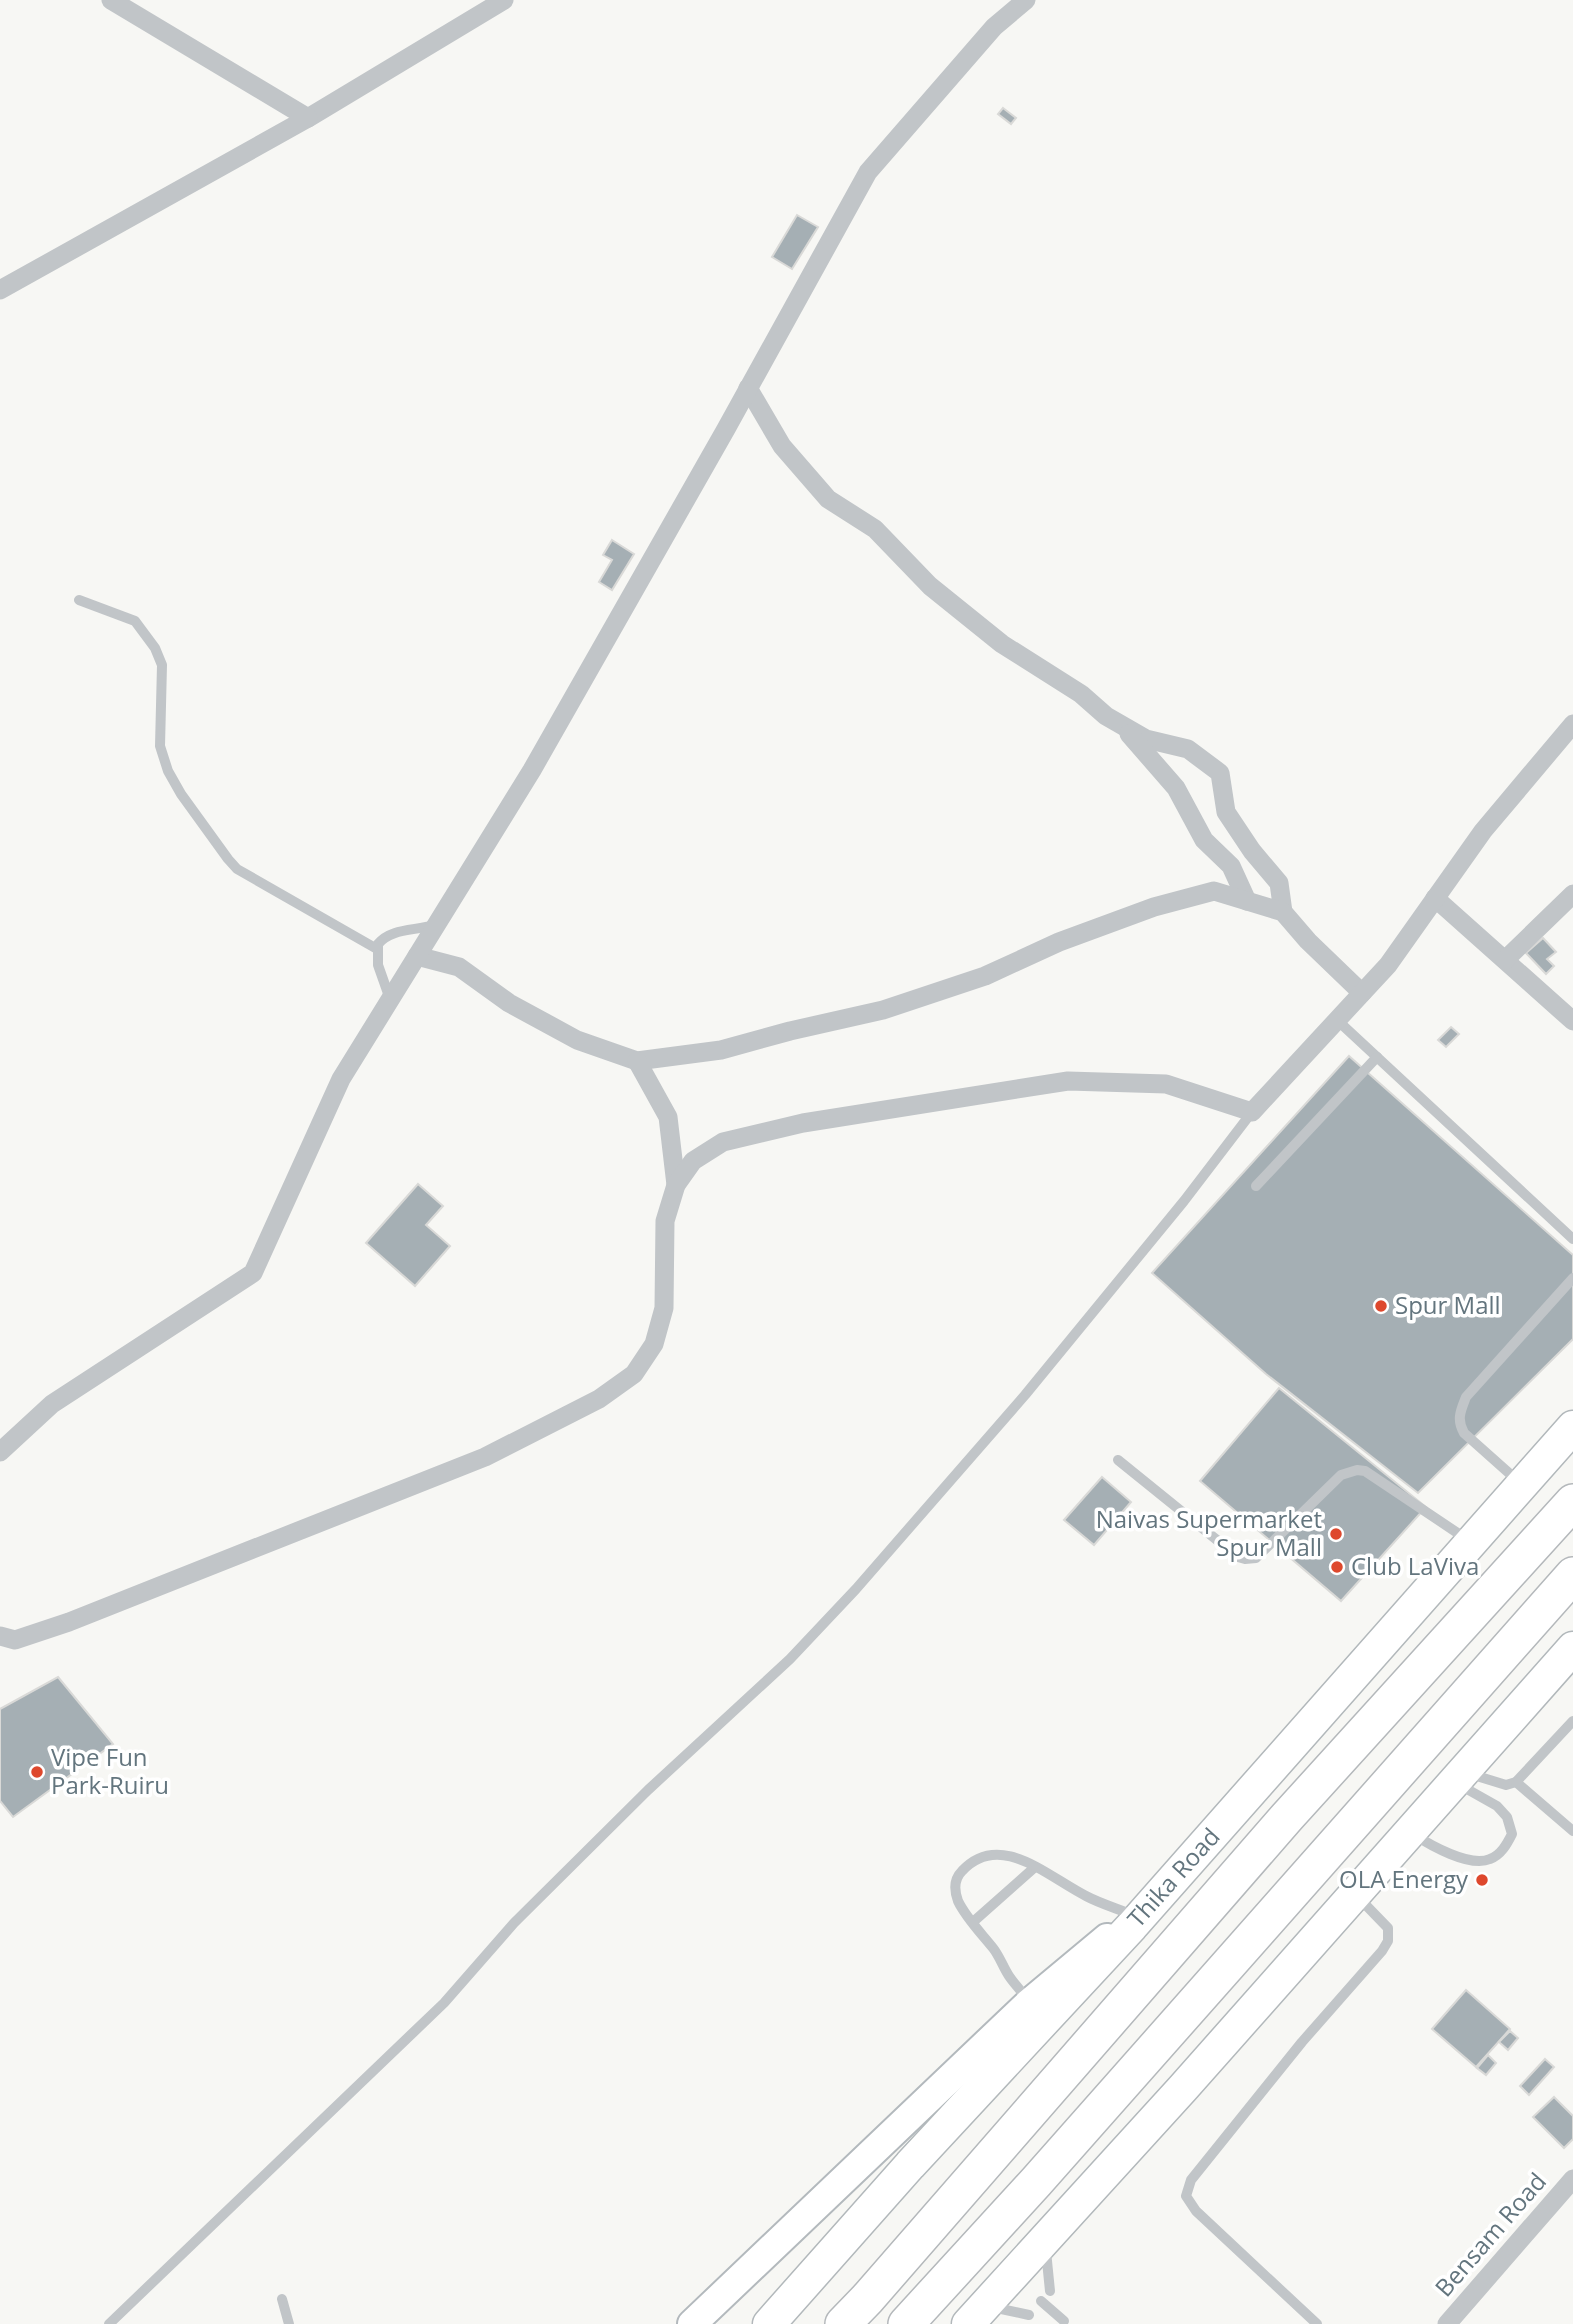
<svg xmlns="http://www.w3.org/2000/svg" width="1573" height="2324" font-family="'Open Sans',sans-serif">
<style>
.building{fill:#a5afb4;stroke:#d9d9d7;stroke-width:2}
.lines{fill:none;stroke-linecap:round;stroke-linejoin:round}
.secondary-casing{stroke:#b3b9bd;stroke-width:32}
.primary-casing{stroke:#b2b8bb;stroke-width:35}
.highway-casing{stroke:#b4b8bb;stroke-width:38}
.lane{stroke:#c1c5c8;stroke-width:10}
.street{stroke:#c1c5c8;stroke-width:19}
.secondary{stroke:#fff;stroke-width:28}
.primary{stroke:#fff;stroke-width:32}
.highway{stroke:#fff;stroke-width:35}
.poi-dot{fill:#de482d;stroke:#fff;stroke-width:2.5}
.labels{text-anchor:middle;stroke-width:7;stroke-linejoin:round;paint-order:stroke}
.poi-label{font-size:24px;fill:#63757e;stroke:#fff;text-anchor:start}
.street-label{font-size:24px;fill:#63757e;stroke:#fff}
</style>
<rect width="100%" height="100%" fill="#f7f7f4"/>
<g class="building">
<polygon points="1003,108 1016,118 1011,124 998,114"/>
<polygon points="797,215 818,227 792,269 772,257"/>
<polygon points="612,540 634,554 612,590 599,582 612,560 603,555"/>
<polygon points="1543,938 1556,952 1547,959 1554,966 1546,974 1526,953"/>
<polygon points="1451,1027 1459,1034 1446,1047 1438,1040"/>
<polygon points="1349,1056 1573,1255 1573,1339 1418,1493 1266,1374 1152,1273"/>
<polygon points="418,1184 443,1206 426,1225 450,1246 415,1286 366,1243"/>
<polygon points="1279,1388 1426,1507 1341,1601 1200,1481"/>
<polygon points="1102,1477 1131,1502 1094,1545 1064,1520"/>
<polygon points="58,1677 113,1744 13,1817 0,1801 0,1709"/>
<polygon points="1466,1990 1510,2029 1476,2067 1432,2029"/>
<polygon points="1510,2031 1518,2038 1508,2050 1499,2042"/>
<polygon points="1488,2055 1496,2063 1486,2075 1477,2068"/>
<polygon points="1545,2059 1554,2067 1529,2095 1520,2086"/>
<polygon points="1554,2097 1573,2116 1573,2139 1564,2148 1533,2117"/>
</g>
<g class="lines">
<g class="secondary-casing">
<polyline id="secondary" points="692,2324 1029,2003 1107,1938"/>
</g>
<g class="primary-casing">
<g id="primary">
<polyline points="769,2324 910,2165 1132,1926 1573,1427"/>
<polyline points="968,2324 1183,2088 1573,1648"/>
</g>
</g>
<g class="highway-casing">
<g id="highway">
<polyline points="843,2324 868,2298 1287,1817 1573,1502"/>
<polyline points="906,2324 1036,2182 1573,1575"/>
</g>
</g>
<g class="lane">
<polyline points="79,600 135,621 155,648 162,665 160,746 168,771 181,794 228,859 237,869 377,949"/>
<path d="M390 999 378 965V944C391 928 415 931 434 925"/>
<polyline points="1337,1020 1573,1239"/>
<polyline points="1256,1186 1377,1057"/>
<polyline points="1118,1460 1238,1557 1245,1559 1256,1558 1341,1475 1357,1470 1365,1471 1468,1540"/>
<path d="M1519 1482 1464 1433C1456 1419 1461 1410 1466 1397L1573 1278"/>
<polyline points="1467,1773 1506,1785 1516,1782 1573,1721"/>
<polyline points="1516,1782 1573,1831"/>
<path d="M1413 1834C1430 1845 1470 1868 1490 1859 1501 1855 1507 1844 1512 1834L1507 1817 1497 1806 1458 1784"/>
<polyline points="973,1922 1035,1867"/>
<path d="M1028 2002C1023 1992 1015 1985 1009 1976 1003 1967 1000 1957 993 1948 982 1934 966 1918 958 1901 954 1890 954 1879 962 1871 1000 1830 1048 1877 1086 1896 1101 1904 1119 1909 1135 1916"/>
<polyline points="1046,2251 1050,2291"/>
<polyline points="282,2299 289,2324"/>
<polyline points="1041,2301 1064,2321"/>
<polyline points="992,2307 1029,2315"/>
<polyline points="109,2324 444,2003 514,1923 648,1790 790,1659 856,1589 1025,1395 1184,1201 1252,1112"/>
<polyline points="1317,2324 1196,2211 1186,2196 1191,2180 1302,2042 1382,1951 1388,1941 1388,1928 1358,1897"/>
</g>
<g class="street">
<polyline points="308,118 504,0"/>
<polyline points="0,290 308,118 111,0"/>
<polyline points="748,388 782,446 828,499 875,529 930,586 1002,644 1081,694 1106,716 1146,739 1188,749 1220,773 1226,812 1252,851 1279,883 1283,912"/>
<polyline points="1129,734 1176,788 1204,840 1231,866 1247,901"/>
<polyline points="1435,898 1573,1021"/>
<polyline points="417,956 459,967 509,1003 577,1040 637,1061 721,1050 790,1031 883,1010 985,976 1059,942 1154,907 1214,891 1283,912 1308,941 1362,993"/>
<polyline points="1505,960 1573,894"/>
<polyline points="637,1061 668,1117 676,1185"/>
<polyline points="0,1452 52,1404 253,1273 341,1079 532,770 726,429 868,172 994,27 1026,0"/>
<polyline points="0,1636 15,1640 69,1622 485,1457 599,1399 634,1374 654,1344 664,1308 665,1221 676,1185 693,1161 723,1142 803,1123 1068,1081 1166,1084 1252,1112 1388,965 1483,831 1573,724"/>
<polyline points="1447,2324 1573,2179"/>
</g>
<use href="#secondary" class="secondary"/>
<use href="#primary" class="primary"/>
<use href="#highway" class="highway"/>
</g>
<g class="poi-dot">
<circle cx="1381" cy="1306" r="7"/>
<circle cx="1336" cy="1534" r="7"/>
<circle cx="1337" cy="1567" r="7"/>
<circle cx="37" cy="1772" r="7"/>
<circle cx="1482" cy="1880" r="7"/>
</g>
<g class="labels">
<g class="poi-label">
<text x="1395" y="1314">Spur Mall</text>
<text x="1322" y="1528" text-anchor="end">Naivas Supermarket<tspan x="1322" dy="28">Spur Mall</tspan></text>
<text x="1351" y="1575">Club LaViva</text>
<text x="51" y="1766">Vipe Fun<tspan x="51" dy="28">Park-Ruiru</tspan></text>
<text x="1468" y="1888" text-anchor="end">OLA Energy</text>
</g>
<g class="street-label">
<text transform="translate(1174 1878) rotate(-48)" y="8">Thika Road</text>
<text transform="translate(1491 2235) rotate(-49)" y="8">Bensam Road</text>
</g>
</g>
</svg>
